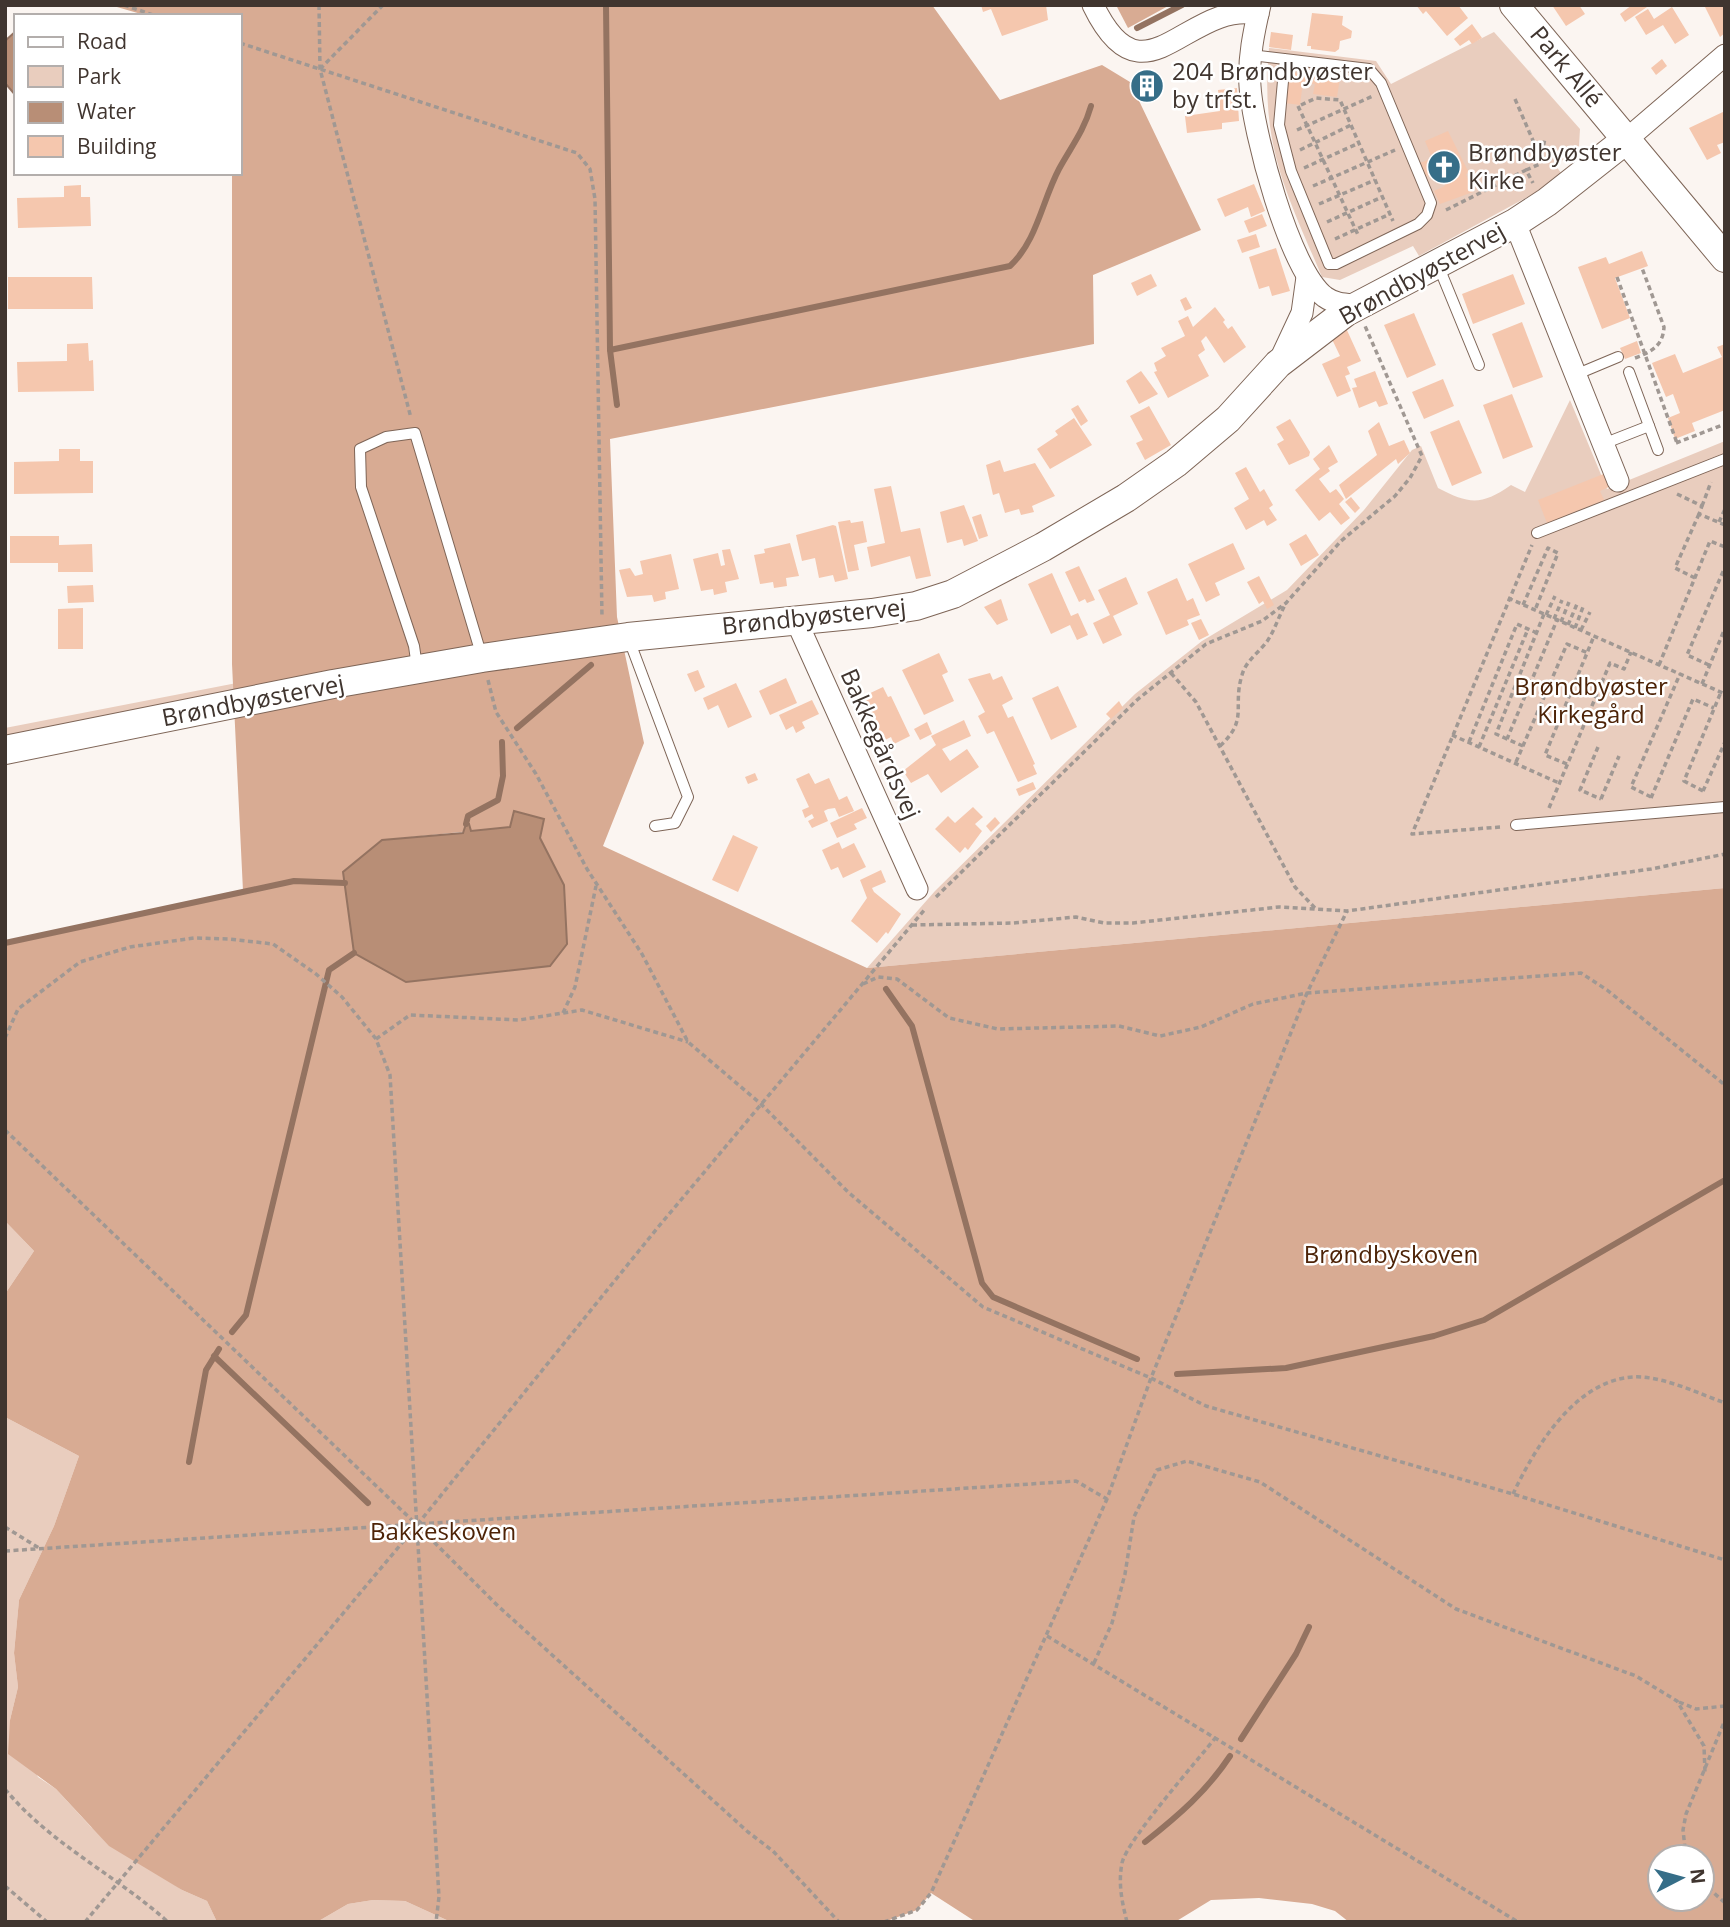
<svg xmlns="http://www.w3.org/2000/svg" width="1730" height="1927" font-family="'Open Sans',sans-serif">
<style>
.green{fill:#e9cdbe}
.forest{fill:#d8ab93;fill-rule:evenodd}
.water{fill:#b88e76;stroke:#947361;stroke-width:2}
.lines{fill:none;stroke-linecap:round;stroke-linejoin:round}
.stream{stroke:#947361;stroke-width:6}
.building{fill:#f5c7ae}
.service-casing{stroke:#7e6557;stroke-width:12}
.minor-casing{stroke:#7e6557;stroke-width:23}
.tertiary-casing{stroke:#7e6557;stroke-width:30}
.path{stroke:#a09893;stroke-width:3.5;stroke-dasharray:5 3.5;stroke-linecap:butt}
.service{stroke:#fff;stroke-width:10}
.minor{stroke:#fff;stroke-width:21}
.tertiary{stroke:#fff;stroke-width:28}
.labels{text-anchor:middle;stroke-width:5;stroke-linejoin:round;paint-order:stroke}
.street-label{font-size:24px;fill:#40352f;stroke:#fff}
.poi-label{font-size:24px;fill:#40352f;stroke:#fff;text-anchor:start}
.park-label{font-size:24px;fill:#4d2307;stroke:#fff}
</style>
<rect width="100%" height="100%" fill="#fbf5f1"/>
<g class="green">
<path d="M1494 32 1580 129 1579 146 1556 166 1561 173 1533 194 1419 256 1413 246 1340 280 1322 277C1286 192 1260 144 1269 48L1376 61 1391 84Z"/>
<path d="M1570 400 1607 489 1725 441V888L867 968 935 891 1135 694 1202 641 1287 590 1364 510 1412 450 1421 446 1438 488C1469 504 1481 506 1511 485L1525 492Z"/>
<polygon points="407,650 408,656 5,741 5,728"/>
<polygon points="5,1221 34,1251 5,1294"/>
<polygon points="5,1417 79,1456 54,1526 19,1600 14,1653 18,1687 10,1720 38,1777 56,1789 91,1827 182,1890 207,1901 217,1922 5,1922"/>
<polygon points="373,1900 405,1901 451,1922 317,1922 348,1904"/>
</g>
<g class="forest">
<path d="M110 5H932L1000 100 1102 65 1130 82 1201 230 1093 275 1094 344 610 439 617 617 644 743 603 846 867 968 1725 888V1922H1349L1335 1911 1312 1904 1259 1898 1211 1900 1175 1922H976L931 1893 917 1910 884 1922H451L405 1901 373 1900 348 1904 317 1922H217L207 1901 182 1890 109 1846 56 1789 8 1754 10 1720 18 1687 14 1653 19 1600 54 1526 79 1456 5 1417V1294L34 1251 5 1221V943L243 891 232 664V173H240V16H148ZM510 827 540 837 564 885 354 953 344 872 382 840ZM1660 1857H1702V1899H1660Z"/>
<polygon points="1116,5 1170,5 1128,28"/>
</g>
<g class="water">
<polygon points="16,31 16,96 5,83 5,41"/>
<polygon points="514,811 544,819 540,838 564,885 567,944 550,966 406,982 354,953 343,872 382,840 463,833 466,824 469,824 471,831 510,827"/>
</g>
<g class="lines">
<g class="stream">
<polyline points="606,5 610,350 617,405"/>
<polyline points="1137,28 1182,5"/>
<path d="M610 350 1010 266C1037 241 1042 201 1059 169 1071 147 1084 131 1091 106"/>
<polyline points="517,728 591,665"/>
<polyline points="466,824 468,816 498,800 503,776 502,742"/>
<polyline points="5,943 294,881 345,883"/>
<polyline points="886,989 912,1026 982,1283 993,1297 1137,1359"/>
<polyline points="232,1332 246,1315 329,970 354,953"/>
<polyline points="214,1356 368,1503"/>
<polyline points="1177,1374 1286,1368 1434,1336 1484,1320 1725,1180"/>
<polyline points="189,1462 206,1370 219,1349"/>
<polyline points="1241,1739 1296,1654 1309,1627"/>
<path d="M1145 1842C1178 1816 1207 1791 1230 1756"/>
</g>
</g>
<g class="building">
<polygon points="981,5 1046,5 1048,20 1002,36 991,9 983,12"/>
<polygon points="1416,5 1458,5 1468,18 1447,36 1426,11 1423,14"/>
<polygon points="1552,5 1579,5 1585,14 1566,26"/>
<polygon points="1632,5 1650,5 1625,22 1620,14"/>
<polygon points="1704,5 1725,7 1725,33 1720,37"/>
<polygon points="1672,7 1689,35 1675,44 1663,25 1646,35 1635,17 1648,9 1654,19"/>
<polygon points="1312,13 1343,16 1342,25 1352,31 1351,38 1340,41 1339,49 1335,52 1311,49 1311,46 1307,46"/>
<polygon points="1472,24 1482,38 1472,44 1469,40 1460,46 1454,39"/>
<polygon points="1271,32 1293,35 1291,50 1269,47"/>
<polygon points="1662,59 1667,66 1656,75 1651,68"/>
<polygon points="1288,72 1340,78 1337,97 1313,94 1315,84 1303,82 1300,105 1285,103"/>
<polygon points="1145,75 1157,89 1148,97 1136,83"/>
<polygon points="1237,88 1239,121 1222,123 1222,129 1187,133 1185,116 1220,111 1218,90"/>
<polygon points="1725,111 1725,142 1717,145 1721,153 1707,160 1689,128"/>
<polygon points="1448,131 1469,173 1466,174 1473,192 1440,204 1434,191 1445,186 1439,171 1426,176 1420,163 1432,158 1425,141"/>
<polygon points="1254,184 1265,211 1251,217 1248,207 1225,217 1217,199"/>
<polygon points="81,185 81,197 90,197 91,226 18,228 17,198 64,197 64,186"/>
<polygon points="1262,214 1267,226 1249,233 1244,221"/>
<polygon points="1256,234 1260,247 1242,253 1237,240"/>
<polygon points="1276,248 1290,291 1272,296 1269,286 1259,289 1249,257"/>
<polygon points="1642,251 1648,266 1615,278 1630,318 1602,329 1578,267 1606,257 1609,264"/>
<polygon points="1151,274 1157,286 1137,296 1131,283"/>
<polygon points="1513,274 1525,304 1473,324 1462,294"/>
<polygon points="8,277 92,277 93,309 8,309"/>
<polygon points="1186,297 1192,308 1185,311 1180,300"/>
<polygon points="1215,307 1225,320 1223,322 1228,329 1232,326 1246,347 1224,363 1206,336 1201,341 1205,350 1198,355 1209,376 1168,398 1154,372 1157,371 1154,363 1166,356 1161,348 1185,336 1178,321 1188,316 1193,327"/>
<polygon points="1414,313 1436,365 1407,378 1384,325"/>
<polygon points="1522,322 1543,377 1513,388 1492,334"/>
<polygon points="1346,328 1361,361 1347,367 1350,374 1345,376 1351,391 1337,397 1322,364 1340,356 1330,335"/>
<polygon points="1637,341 1641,353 1625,359 1620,348"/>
<polygon points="88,343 89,361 93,360 94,391 18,392 17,362 67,361 67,344"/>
<polygon points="1725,344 1725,410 1692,423 1695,431 1675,439 1668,418 1680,413 1673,394 1666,397 1652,363 1675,354 1683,373 1722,357 1717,347"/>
<polygon points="1141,371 1158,394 1139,404 1126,381"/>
<polygon points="1375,371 1388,404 1379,407 1376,401 1359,408 1352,388 1357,387 1354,379"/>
<polygon points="1443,379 1454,406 1424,419 1412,392"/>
<polygon points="1512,394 1533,447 1503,459 1483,405"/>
<polygon points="1078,405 1088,421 1081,426 1071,409"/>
<polygon points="1149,406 1171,445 1145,460 1136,443 1143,440 1130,416"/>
<polygon points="1074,418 1092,445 1050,469 1037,449 1058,435 1055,431"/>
<polygon points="1290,419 1310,452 1309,456 1289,465 1277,444 1284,440 1276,427"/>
<polygon points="1459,420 1482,473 1452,486 1430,432"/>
<polygon points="1379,422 1389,446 1404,440 1410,453 1398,464 1396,459 1346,499 1339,485 1377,455 1368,431"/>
<polygon points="1329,445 1338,462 1328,468 1330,471 1319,479 1330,493 1336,489 1344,499 1339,504 1350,518 1341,525 1330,512 1319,521 1295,490 1320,469 1313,459"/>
<polygon points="59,449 80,449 80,461 93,461 93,493 14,494 14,462 59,461"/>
<polygon points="1000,460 1004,472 1035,463 1055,496 1032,506 1034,512 1021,515 1019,509 1005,513 999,493 993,495 986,465"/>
<polygon points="1246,467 1260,492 1264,489 1273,505 1269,508 1277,520 1267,526 1264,520 1246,530 1234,508 1249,499 1235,473"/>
<polygon points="1606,473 1611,486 1600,491 1604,500 1547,523 1538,500"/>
<polygon points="891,486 901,532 920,528 931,576 916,579 910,556 871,567 867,547 885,543 874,489"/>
<polygon points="1351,497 1360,508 1355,513 1345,502"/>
<polygon points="964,505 978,541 964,546 962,539 947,543 940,512"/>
<polygon points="981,514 988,536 979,539 972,517"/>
<polygon points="850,520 851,523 863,521 867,542 854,545 859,570 848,572 838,522"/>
<polygon points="833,525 836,526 848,579 835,582 833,575 819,578 815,558 802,561 796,535"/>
<polygon points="1306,534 1319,555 1301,566 1289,544"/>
<polygon points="10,536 59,536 59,545 92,544 93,572 58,572 58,563 10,563"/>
<polygon points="790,543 799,576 786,578 787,586 774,588 773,582 760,584 754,555 765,553 764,549"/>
<polygon points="1233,543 1245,569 1215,583 1220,595 1206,602 1188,564"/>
<polygon points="730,549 739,579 725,582 727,592 714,595 713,589 701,591 693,559 718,553 721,566 725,565 722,550"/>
<polygon points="671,554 679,589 665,592 666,599 654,602 652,595 627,597 619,570 630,568 635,576 643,574 640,561"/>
<polygon points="1079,566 1095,600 1087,603 1085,599 1079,602 1065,572"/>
<polygon points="1052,573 1071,616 1078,613 1088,635 1077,640 1070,625 1051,634 1028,584"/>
<polygon points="1259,576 1274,605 1267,609 1263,601 1259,604 1247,582"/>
<polygon points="1126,577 1138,604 1113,616 1122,635 1103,644 1093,623 1110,615 1098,590"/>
<polygon points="1177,578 1187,601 1193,598 1200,615 1187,620 1189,625 1166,635 1147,592"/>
<polygon points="93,585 94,602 68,603 67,586"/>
<polygon points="1001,599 1008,620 997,625 984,607"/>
<polygon points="83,608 83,649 58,649 58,609"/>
<polygon points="1201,619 1209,635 1199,640 1191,623"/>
<polygon points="939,653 948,672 942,675 954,701 924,715 902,670"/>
<polygon points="698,670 705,687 695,692 687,674"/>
<polygon points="990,673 993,680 1002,676 1013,699 1002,705 1008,718 1013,716 1035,764 1033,765 1037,774 1018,782 994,731 987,734 978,716 985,712 968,679"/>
<polygon points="786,678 797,703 770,715 759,691"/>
<polygon points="736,683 752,717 728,728 718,705 708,710 703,698"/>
<polygon points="1058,686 1077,727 1051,740 1032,698"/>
<polygon points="883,687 888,697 891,696 910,736 894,744 891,737 881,742 879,737 876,738 873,733 876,731 862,697"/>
<polygon points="812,700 819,714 802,722 805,728 796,733 793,726 786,730 779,715"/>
<polygon points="1119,701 1123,708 1111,719 1106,714"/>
<polygon points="964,720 971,736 942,749 950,761 967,749 979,767 941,793 928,774 911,783 903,771 936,745 931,736"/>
<polygon points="927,722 932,734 920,740 914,729"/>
<polygon points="755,773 758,780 748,784 745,777"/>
<polygon points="809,773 815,784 829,778 839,800 847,796 854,811 839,817 835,808 828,809 824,811 828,821 812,828 808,821 814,818 812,814 805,818 802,810 809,807 796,779"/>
<polygon points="1033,782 1036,789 1019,796 1016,789"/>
<polygon points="973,807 983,817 975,824 982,831 968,850 965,847 960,853 935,829 948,816 955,823"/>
<polygon points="862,808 867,818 854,824 857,829 837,838 830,823"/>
<polygon points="995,817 1000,823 991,832 986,826"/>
<polygon points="733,835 758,847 738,892 712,880"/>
<polygon points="839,842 842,849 854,843 866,867 843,878 838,867 831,870 822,850"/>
<polygon points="881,870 886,882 872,888 874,892 901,914 888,934 886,932 877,943 851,921 867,898 860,880"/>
</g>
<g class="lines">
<g class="service-casing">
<g id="service">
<polyline points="1251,55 1369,69 1381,83 1431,203 1427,215 1418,224 1336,264 1329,264 1291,171 1279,125 1285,59"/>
<polyline points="1438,265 1479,365"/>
<polyline points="1629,372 1658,450"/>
<polyline points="1575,375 1618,357"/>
<polyline points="1603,444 1649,426"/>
<polyline points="1537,533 1725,459"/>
<polyline points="628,637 688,797 675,823 655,826"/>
<polyline points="417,667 414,646 361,487 360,449 386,437 415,433 482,657"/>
<polyline points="1516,825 1725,807"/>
</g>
</g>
<g class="minor-casing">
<g id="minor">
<path d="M1093 5C1144 111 1186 0 1258 14"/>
<path d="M1260 5C1254 31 1248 59 1250 86 1253 131 1289 270 1325 297 1335 304 1344 304 1356 305"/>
<polyline points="1627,139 1725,55"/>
<polyline points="1515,223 1618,481"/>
<polyline points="1280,360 1302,313 1307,277"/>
<polyline points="796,620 917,889"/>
</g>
</g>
<g class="tertiary-casing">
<g id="tertiary">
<polyline points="1514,5 1725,258"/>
<polyline points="5,750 333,684 482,658 628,637 872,613 916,606 953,594 1043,547 1126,498 1176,463 1228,419 1278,364 1346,312 1515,223 1547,202 1627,139"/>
</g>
</g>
<g class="path">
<polyline points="124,5 156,16"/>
<polyline points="319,5 320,69 411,418"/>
<polyline points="240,43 577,153 590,169 595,199 602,617"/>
<polyline points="320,69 383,5"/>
<polyline points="1515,99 1541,159"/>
<polyline points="1301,105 1316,98 1340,100 1393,221"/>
<polyline points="1298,106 1359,237"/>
<polyline points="1297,130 1373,96"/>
<polyline points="1300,150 1351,125"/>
<polyline points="1304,168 1359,143"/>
<polyline points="1526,170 1540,164 1545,138"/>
<polyline points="1313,186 1395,150"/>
<polyline points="1319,204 1375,180"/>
<polyline points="1446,210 1526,170 1533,183"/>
<polyline points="1327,222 1382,197"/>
<polyline points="1335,239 1390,214"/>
<polyline points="1617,277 1677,443"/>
<path d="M1635 358C1651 352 1663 346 1664 327L1642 268"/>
<polyline points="1676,443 1725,424"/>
<polyline points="1677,494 1702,506 1699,514 1725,525"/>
<polyline points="1702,506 1711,482"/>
<polyline points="1719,522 1725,509"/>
<polyline points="1695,578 1675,568 1699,514"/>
<polyline points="1508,598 1725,694"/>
<polyline points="1523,605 1548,548 1558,553 1535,610"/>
<polyline points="1546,615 1555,596"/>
<polyline points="1554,619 1562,600"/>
<polyline points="1561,622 1569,602"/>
<polyline points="1568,625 1577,604"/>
<polyline points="1575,628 1583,607"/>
<polyline points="1581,630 1590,612"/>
<polyline points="1659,665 1710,541 1725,547"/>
<polyline points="1709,665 1687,655 1725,567"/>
<polyline points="1171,673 1196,702 1295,887 1315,908"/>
<polyline points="488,680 496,712 536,774 587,869 642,954 688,1042 761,1104 848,1192 983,1307 1151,1378 1206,1406 1513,1494 1725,1560"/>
<polyline points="1702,684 1725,628"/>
<polyline points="1452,735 1559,783"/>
<polyline points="1507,739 1496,734 1544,614"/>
<polyline points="1469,742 1517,624 1537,633"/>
<path d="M1220 746C1249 719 1232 708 1242 675 1246 660 1260 652 1268 640 1275 629 1279 616 1285 605"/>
<polyline points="1523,746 1507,739 1557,620"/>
<polyline points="1479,747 1528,629"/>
<polyline points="1598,747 1580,790 1601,799"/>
<polyline points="1516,762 1567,644 1588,653"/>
<polyline points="1567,764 1545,755 1594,636"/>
<polyline points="1703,791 1684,781 1721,692"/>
<polyline points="1703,791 1725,742"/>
<polyline points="1651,797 1631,787 1680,674"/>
<polyline points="1651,798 1693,699 1714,708"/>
<polyline points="1601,799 1619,756"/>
<polyline points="1549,808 1610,663 1624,669 1631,652"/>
<polyline points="1500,827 1412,834 1532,545"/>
<polyline points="936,897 1137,700 1206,644 1262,621 1286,603 1341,541 1395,496 1410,478 1422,456 1365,326"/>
<polyline points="912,925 1013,923 1076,917 1104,923 1133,923 1279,907 1347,911 1651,869 1725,854"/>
<polyline points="863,984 878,977 897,979 949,1018 998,1029 1119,1026 1160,1036 1201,1027 1253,1004 1307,993 1581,973 1607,990 1725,1085"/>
<polyline points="563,1013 575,987 596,886"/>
<polyline points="5,1038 18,1009 80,962 130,947 194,938 229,939 273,944 316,974 342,997 376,1039 390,1075 439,1897 436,1922"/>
<polyline points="376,1039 410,1015 519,1020 582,1010 688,1042"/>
<polyline points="5,1130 417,1525 498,1606 748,1832 773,1851 839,1922"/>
<path d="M1513 1494C1536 1445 1580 1373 1642 1377 1669 1379 1700 1394 1725 1403"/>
<polyline points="5,1527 39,1548"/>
<polyline points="5,1551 1076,1481 1107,1499"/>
<polyline points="1047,1636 1518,1922"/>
<polyline points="1094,1663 1112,1623 1125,1574 1134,1517 1157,1470 1187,1461 1260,1482 1456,1609 1636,1676 1677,1701 1704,1746 1705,1773"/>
<polyline points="1679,1702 1696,1709 1725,1706"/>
<path d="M5 1789C50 1844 116 1875 168 1922"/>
<polyline points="1686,1857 1683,1830 1686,1814 1725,1720"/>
<polyline points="1702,1882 1725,1903"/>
<polyline points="5,1886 47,1922"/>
<polyline points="85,1922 417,1525 659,1226 926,908"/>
<polyline points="884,1922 917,1910 931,1893 1107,1499 1151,1378 1307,993 1347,911"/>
<path d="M1127 1922C1122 1902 1118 1884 1122 1863 1127 1840 1198 1760 1216 1737"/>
</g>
<use href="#service" class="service"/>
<use href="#minor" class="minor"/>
<use href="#tertiary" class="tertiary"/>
</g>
<defs>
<g id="building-disc" transform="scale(1.75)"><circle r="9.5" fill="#366e88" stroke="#fff"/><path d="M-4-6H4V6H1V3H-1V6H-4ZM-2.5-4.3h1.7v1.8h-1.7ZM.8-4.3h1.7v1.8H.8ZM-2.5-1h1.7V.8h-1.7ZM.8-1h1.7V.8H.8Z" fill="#fff"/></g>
<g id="church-disc" transform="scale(1.75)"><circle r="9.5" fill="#366e88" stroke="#fff"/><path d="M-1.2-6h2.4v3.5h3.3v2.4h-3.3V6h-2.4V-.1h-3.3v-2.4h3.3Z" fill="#fff"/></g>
</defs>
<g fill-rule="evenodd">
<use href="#building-disc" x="1147" y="86"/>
<use href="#church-disc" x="1444" y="167"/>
</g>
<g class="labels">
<g class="street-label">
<text transform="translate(1566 67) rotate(50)" y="8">Park Allé</text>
<text transform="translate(1422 274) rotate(-29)" y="8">Brøndbyøstervej</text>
<text transform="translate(814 617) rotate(-6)" y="8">Brøndbyøstervej</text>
<text transform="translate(253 701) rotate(-11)" y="8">Brøndbyøstervej</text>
<text transform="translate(880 744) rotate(66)" y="8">Bakkegårdsvej</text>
</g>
<g class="poi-label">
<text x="1172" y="80">204 Brøndbyøster<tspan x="1172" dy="28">by trfst.</tspan></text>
<text x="1468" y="161">Brøndbyøster<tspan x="1468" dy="28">Kirke</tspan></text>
</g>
<g class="park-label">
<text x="1591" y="695">Brøndbyøster<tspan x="1591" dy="28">Kirkegård</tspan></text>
<text x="1391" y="1263">Brøndbyskoven</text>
<text x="443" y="1540">Bakkeskoven</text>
</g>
</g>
<rect width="1730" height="1927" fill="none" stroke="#40352f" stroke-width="14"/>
<rect x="14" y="14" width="228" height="161" fill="#ffffff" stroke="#b3aeac" stroke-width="2"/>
<rect x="28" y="37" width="35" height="10" fill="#ffffff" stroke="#b3aeac" stroke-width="2"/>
<text x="77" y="49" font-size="21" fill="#40352f">Road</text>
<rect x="28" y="66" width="35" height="21" fill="#e9cdbe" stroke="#b3aeac" stroke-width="2"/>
<text x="77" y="84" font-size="21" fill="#40352f">Park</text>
<rect x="28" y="102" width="35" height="21" fill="#b88e76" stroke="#b3aeac" stroke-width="2"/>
<text x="77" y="119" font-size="21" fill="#40352f">Water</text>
<rect x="28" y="136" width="35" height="21" fill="#f5c7ae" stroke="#b3aeac" stroke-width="2"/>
<text x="77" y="154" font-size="21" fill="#40352f">Building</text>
<g transform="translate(1681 1878) rotate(84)"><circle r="33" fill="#ffffff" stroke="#b3aeac" stroke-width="2"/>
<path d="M0-5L12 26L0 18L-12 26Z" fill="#366e88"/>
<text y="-10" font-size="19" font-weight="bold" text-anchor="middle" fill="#40352f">N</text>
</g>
</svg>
